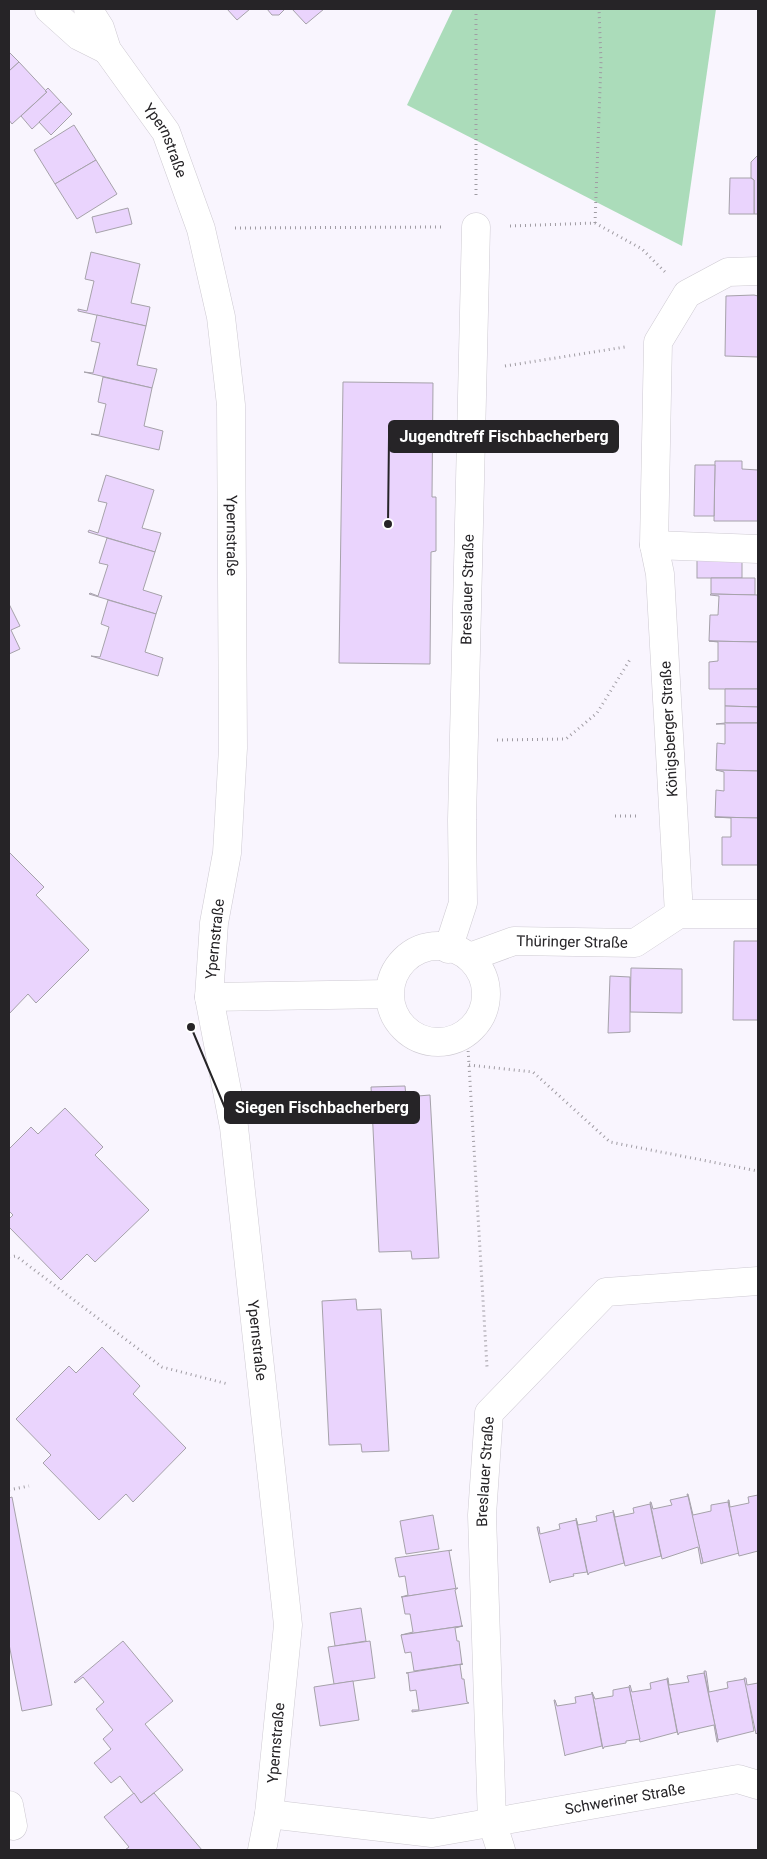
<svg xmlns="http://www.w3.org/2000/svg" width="767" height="1859" font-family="Roboto,sans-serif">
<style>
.green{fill:#abdcba}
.building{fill:#ead4fd;stroke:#a6a2aa}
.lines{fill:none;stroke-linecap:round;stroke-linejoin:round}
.street-casing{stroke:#cecad2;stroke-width:29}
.path{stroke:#a09ca3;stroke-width:3;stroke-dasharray:1 4;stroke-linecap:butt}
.street{stroke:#fff;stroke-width:28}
.labels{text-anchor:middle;stroke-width:4.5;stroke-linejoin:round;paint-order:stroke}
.street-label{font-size:15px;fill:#262427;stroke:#fff}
.leader{fill:none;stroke:#262427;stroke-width:2}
.callout-dot{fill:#262427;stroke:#fff;stroke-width:2}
.callout{fill:#262427;stroke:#262427;stroke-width:2}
.callout-label{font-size:16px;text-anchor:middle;font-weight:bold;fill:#fff}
</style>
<rect width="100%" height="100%" fill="#f9f5fe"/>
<polygon class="green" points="453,9 716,9 682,246 407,105"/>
<g class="building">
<polygon points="227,9 250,9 237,20"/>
<polygon points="267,9 285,9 279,15 272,15"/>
<polygon points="292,9 324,9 306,24"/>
<polygon points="9,52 19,62 9,71"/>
<polygon points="19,62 47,92 12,124 9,120 9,71"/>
<polygon points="48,88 61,102 32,129 21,116 47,92 45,91"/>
<polygon points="61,102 72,114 51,135 39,122"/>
<polygon points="74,125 96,160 55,184 34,150"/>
<polygon points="758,155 758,214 754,214 754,180 751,178 751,162"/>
<polygon points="96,160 117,194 77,219 55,184"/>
<polygon points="730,178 751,178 754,180 754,214 729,214"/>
<polygon points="128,208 132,224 96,233 92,217"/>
<polygon points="91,252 140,264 131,303 150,307 146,326 78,311 78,309 87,311 94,281 85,279"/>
<polygon points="754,295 758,296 758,357 725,356 726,296"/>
<polygon points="97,315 146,326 137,365 157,369 152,388 84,372 93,373 100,343 91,341"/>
<polygon points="103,377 152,388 144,426 163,431 159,450 91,434 99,435 106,404 98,402"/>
<polygon points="343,382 433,383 432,497 436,497 436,551 431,552 430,664 339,663"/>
<polygon points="715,461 742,461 742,469 758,470 758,521 714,521"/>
<polygon points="695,465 715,465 714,516 694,516"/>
<polygon points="106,475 154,490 142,528 161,533 155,552 88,532 89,530 98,533 107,503 98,501"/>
<polygon points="107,538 155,552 143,590 162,596 156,614 89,594 90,593 98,596 108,565 99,563"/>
<rect x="697" y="555" width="45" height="23"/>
<polygon points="711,578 755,578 755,595 711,594"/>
<polygon points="711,594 758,595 758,642 709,641 710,615 718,615 719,596 710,595"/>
<polygon points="108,600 156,614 145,652 163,658 158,676 91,656 100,657 109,627 101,624"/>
<polygon points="9,604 20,626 11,630 20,649 9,654"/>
<polygon points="709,641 758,642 758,689 709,689 709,662 718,661 718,642"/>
<polygon points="725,689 758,689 758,707 725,706"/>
<polygon points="725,706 758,707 758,723 725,723"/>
<polygon points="725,723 758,723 758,771 716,770 717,743 725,744 725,724 716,724"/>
<polygon points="716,770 758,771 758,818 715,817 716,790 724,791 724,772"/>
<polygon points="715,817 758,818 758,865 722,865 722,837 731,837 731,818"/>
<polygon points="9,852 44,887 36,895 89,950 36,1003 28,994 9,1014"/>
<polygon points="734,941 758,941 758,1020 733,1020"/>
<polygon points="631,968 682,969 682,1013 630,1012"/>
<polygon points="610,976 630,977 630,1032 608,1033"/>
<polygon points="405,1086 406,1097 430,1095 439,1258 412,1259 411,1251 379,1252 371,1087"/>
<polygon points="65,1108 103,1147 95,1155 149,1210 95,1262 87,1254 61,1280 9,1227 9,1219 13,1215 9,1211 9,1149 31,1127 38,1134"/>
<polygon points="356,1299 357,1310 381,1309 389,1451 362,1452 361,1444 329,1445 322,1301"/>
<polygon points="102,1347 140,1386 133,1394 186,1448 133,1502 126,1494 99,1520 43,1463 51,1455 16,1419 69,1366 76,1373"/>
<polygon points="687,1494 688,1494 693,1515 711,1511 711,1505 728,1502 739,1553 703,1563"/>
<polygon points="758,1495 758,1551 739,1556 728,1500 729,1500 730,1507 749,1503 748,1497"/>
<polygon points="688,1496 703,1563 701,1564 698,1547 662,1559 650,1502 651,1502 653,1509 672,1505 670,1500"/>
<polygon points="12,1497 52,1705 22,1711 9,1644 9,1498"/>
<polygon points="650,1504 661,1556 625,1566 613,1510 615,1517 634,1513 633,1508"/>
<polygon points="613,1512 624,1563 589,1573 588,1575 576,1518 578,1525 597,1521 596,1516"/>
<polygon points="433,1515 439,1549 406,1554 400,1521"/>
<polygon points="576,1520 587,1572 573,1574 574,1576 551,1581 550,1583 537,1527 539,1527 540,1534 560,1529 559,1524"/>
<polygon points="452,1550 449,1551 456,1589 401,1597 408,1595 405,1576 399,1577 395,1558"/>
<polygon points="458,1588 455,1590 462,1626 401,1635 413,1632 410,1614 405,1614 402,1597"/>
<polygon points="361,1608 366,1641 335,1646 330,1613"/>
<polygon points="463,1626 455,1628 457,1641 459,1641 462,1664 414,1671 411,1652 405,1653 401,1635"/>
<polygon points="123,1641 173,1701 145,1724 183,1770 141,1803 120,1776 111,1783 94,1763 111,1749 103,1739 113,1730 96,1709 104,1702 83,1677 75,1683 74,1682"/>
<polygon points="370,1641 375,1678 334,1684 328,1647"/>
<polygon points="463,1664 460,1665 462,1679 464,1679 467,1702 469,1703 412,1712 412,1710 419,1710 416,1690 410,1691 408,1673 406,1673"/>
<polygon points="704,1671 706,1671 709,1692 728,1688 727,1682 745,1679 754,1731 718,1740"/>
<polygon points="704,1673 718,1740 718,1742 717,1742 714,1725 679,1733 678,1735 667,1678 668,1678 669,1685 689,1682 687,1676"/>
<polygon points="744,1678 746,1678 747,1685 758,1683 758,1732 756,1734"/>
<polygon points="667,1679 677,1732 640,1742 629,1686 630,1685 632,1692 651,1689 650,1683"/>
<polygon points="353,1681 359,1720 320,1726 314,1687"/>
<polygon points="629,1687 640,1739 626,1741 626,1743 604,1747 603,1749 592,1692 595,1699 613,1696 613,1690"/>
<polygon points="592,1692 602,1746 566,1755 565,1756 554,1700 555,1700 557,1706 576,1703 575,1697 592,1694"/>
<polygon points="134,1793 141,1803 154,1793 202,1850 125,1850 129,1847 104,1817"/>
</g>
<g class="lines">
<g class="street-casing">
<g id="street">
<polyline points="49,9 79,36 107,50"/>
<path id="s1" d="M88 9 100 28 107 50 166 132 201 229 221 317 231 405 233 748 227 853 214 923 209 997 234 1127 288 1625 269 1814 262 1850"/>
<polyline points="654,545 758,549"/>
<polyline points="679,914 660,574 654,545 658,342 687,294 728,272 758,271"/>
<circle cx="438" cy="994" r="48"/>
<path id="s2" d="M448 949 463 903 462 820 476 227"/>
<path id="s3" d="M470 957 514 941 635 943 679 914H758"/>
<polyline points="209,997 388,994"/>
<polyline points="9,1805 13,1826"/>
<path id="s4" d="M269 1814 432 1833 738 1779 758 1785"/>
<path id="s5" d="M501 1850 492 1822 482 1515 489 1413 606 1292 758 1281"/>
</g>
</g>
<g class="path">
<polyline points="476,9 476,196"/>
<polyline points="595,223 601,62 599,9"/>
<polyline points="510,226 595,223 642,249 665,272"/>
<polyline points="235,228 443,227"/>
<polyline points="505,366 625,347"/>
<polyline points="497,740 566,739 597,713 631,658"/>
<polyline points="615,816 640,816"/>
<polyline points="467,1031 487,1367"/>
<polyline points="469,1065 533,1072 610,1142 758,1171"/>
<polyline points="9,1257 16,1256 162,1367 228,1384"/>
<polyline points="9,1490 29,1486"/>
</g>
<use href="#street" class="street"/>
</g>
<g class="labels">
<g class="street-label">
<text dy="5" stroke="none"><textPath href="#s1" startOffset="154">Ypernstraße</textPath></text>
<text dy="5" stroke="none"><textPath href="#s1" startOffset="559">Ypernstraße</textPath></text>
<text dy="5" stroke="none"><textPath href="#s2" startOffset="362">Breslauer Straße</textPath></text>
<text transform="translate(669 729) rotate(-93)" y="5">Königsberger Straße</text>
<text transform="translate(215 939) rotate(-84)" y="5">Ypernstraße</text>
<text dy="5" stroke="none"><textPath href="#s3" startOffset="105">Thüringer Straße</textPath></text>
<text dy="5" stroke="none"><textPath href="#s1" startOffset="1369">Ypernstraße</textPath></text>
<text dy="5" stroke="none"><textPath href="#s5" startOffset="380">Breslauer Straße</textPath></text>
<text transform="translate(276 1743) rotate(-85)" y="5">Ypernstraße</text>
<text dy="5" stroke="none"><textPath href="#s4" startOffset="360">Schweriner Straße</textPath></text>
</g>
</g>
<path class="leader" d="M388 524L389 437M191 1027L225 1108"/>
<g class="callout-dot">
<circle cx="388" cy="524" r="5"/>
<circle cx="191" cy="1027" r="5"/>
</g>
<g class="callout">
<rect x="389" y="421" width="229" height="31" rx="5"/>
<rect x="225" y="1092" width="194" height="31" rx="5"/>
</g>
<g class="callout-label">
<text x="504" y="442">Jugendtreff Fischbacherberg</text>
<text x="322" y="1113">Siegen Fischbacherberg</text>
</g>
<rect width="767" height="1859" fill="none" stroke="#262427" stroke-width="20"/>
</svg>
